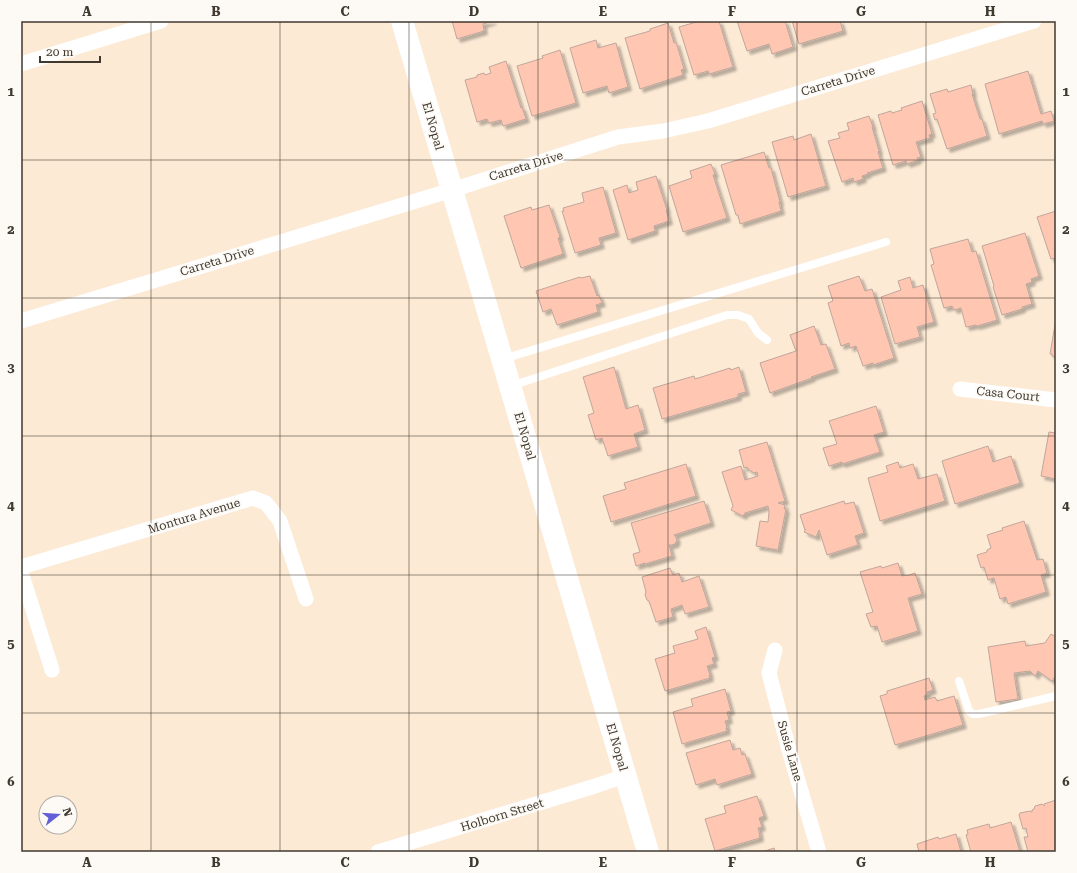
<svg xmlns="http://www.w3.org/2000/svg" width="1077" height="873" font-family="'Roboto Serif',serif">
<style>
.building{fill:#ffc6b1;stroke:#c0a69c;filter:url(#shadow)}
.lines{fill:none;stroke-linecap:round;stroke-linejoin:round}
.lane{stroke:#fff;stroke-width:8}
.street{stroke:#fff;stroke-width:15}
.secondary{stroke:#fff;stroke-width:22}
.grid{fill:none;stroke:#3f3930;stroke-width:1;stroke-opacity:0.55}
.labels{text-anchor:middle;stroke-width:3.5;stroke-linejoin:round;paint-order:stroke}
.street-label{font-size:12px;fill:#3f3930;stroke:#fdfaf6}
.neatline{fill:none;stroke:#3f3930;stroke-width:1.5}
.grid-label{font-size:13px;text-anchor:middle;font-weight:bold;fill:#3f3930}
</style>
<defs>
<filter id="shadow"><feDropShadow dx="3.5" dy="3.5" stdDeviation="1" flood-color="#0004"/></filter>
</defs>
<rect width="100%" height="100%" fill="#fcead5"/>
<g class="building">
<polygon points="452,21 493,21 483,24 484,31 457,39"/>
<polygon points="700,21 719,21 733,67 709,74 708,71 694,75 679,27"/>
<polygon points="737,21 785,21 793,47 772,54 769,44 747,51"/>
<polygon points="792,21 840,21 843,31 799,44"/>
<polygon points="668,23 674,43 676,42 684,69 681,70 683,75 640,89 625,38 650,31 650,29"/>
<polygon points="596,40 598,48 616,43 628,87 609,93 607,86 583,93 570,48"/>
<polygon points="560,50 576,103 532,116 517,66 543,58 542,56"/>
<polygon points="506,61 521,108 522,107 526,119 503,126 501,120 489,123 487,119 477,122 465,80 477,77 477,75 484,73 485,75 491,73 489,67"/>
<polygon points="1028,71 1041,114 1051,111 1054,121 1043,124 1042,121 999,134 985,84"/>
<polygon points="971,85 973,94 972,94 980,119 982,119 987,136 947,149 937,119 935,120 933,114 936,113 930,94 947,89 948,92"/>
<polygon points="922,101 932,134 929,135 930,138 916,142 921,157 917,158 918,160 907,164 906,161 893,165 878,115 891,111 892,113 902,110 901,108"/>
<polygon points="869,116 873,127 872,127 879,151 878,152 883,168 867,173 868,174 862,176 863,179 854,182 853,178 842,182 828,141 840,138 838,133 849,130 847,123"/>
<polygon points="811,134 826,186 788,197 772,142 793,136 794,140"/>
<polygon points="764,152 769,168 771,168 780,202 779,202 781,211 740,224 738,215 736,215 721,165"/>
<polygon points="711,164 715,174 713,175 727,218 683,232 669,186 692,178 690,171"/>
<polygon points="656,176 667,210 666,210 669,221 654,226 655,231 628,240 613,190 627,185 629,193 638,190 636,182"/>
<polygon points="603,187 616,233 599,238 601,245 575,253 562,211 564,211 563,208 584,202 582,193"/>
<polygon points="549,205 560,237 558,238 563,254 521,268 504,216 531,207 532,210"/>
<polygon points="1056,211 1056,258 1051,259 1037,217"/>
<polygon points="1025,233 1039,276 1031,279 1032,282 1026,284 1032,304 1022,307 1022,309 1002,315 993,287 994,286 982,246"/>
<polygon points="968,239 972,252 976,251 997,320 977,326 976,325 966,327 961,308 954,310 952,306 944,308 931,265 934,264 930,249"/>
<polygon points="590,276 597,296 599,295 602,303 596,305 598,312 557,325 551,309 543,312 536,291 580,277 581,278"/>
<polygon points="859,276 865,291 872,289 894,358 873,365 873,363 863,366 856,346 850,348 849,343 841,346 828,303 833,301 828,286"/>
<polygon points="910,277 913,288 923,285 934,322 917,327 920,337 895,344 881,297 901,290 898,281"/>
<polygon points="1056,319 1056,357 1052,356 1052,354 1050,354"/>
<polygon points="814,326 821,345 826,344 835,369 811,377 812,378 770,393 760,363 796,351 790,335"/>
<polygon points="614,367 626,409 638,405 645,430 634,434 638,447 608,456 602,438 596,440 588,415 594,413 583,377"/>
<polygon points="739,367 746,392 738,394 738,397 662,419 653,388 694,376 695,379 730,368 731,370"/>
<polygon points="876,406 884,432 874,435 880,452 842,464 842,462 829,466 823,448 837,444 829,421"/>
<polygon points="1049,432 1056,433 1056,479 1041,476"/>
<polygon points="767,442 785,501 778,503 785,505 784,509 786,509 778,550 756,546 760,521 768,522 769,512 768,506 745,513 743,516 731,510 733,506 722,472 741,466 745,480 758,476 757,472 754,473 748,469 747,467 744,468 739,450"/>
<polygon points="988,446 993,462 1011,456 1020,483 955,504 942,461"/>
<polygon points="898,462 900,468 913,464 918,479 937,474 945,501 880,521 868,478 888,472 886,466"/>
<polygon points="686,464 696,496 611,522 603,496 626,489 624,483"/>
<polygon points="704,501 711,523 674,535 675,535 677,540 675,544 671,545 669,545 672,556 645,564 645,563 636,566 633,554 640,552 631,523"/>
<polygon points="844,501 845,504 854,502 864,533 855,536 858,545 827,555 819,530 816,537 804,532 806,529 805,530 800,515"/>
<polygon points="1024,521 1037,560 1043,559 1047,573 1041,575 1046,592 1008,604 1006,597 1000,599 994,578 988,580 984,567 981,568 977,555 987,552 987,550 991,548 987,535 1003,530 1002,528"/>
<polygon points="898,563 902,576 906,575 906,576 915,573 922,594 908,598 918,631 882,642 877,626 871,627 866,614 873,612 860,572 881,566 882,568"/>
<polygon points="670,568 673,575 679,573 682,582 699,576 709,607 685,614 682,605 671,609 673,617 656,622 649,601 647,600 645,595 646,592 642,577"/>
<polygon points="706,627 715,657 712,658 714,664 707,666 710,675 709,676 710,678 665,691 655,659 675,653 673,646 698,639 695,631"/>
<polygon points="1051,634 1056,637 1056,675 1052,681 1038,671 1035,676 1030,671 1014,673 1018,699 996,702 988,647 1025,641 1026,646 1045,643"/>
<polygon points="929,678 933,690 927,692 928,694 924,696 925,700 935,697 937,701 954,696 963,725 895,745 880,696 887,694 887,691"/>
<polygon points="725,689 731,711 727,712 729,720 725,721 727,728 726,728 727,731 682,744 673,712 693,706 691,699"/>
<polygon points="730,740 733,750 740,748 742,755 745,754 752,774 717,785 715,779 696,785 686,753"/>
<polygon points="757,796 764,816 759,818 762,827 758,828 760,836 759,836 760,838 715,851 705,819 726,813 724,806"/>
<polygon points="1056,800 1056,852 1039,852 1039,851 1028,852 1024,837 1028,837 1026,828 1023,829 1019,815 1020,813 1030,811 1032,812 1032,810 1034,809 1035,806 1042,804 1044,806 1044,804"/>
<polygon points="1011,822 1020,852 971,852 966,835 968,834 967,830 989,824 990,828"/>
<polygon points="956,834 961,852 919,852 917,844 938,837 939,839"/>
<polygon points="774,848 775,852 762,852"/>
</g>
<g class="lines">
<g class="lane">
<polyline points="503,359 886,242"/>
<polyline points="511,386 727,315 738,315 749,319 758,333 767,340"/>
<polyline points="959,681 969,711 973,714 979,714 1056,696"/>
</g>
<g class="street">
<polyline points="21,64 161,21"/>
<polyline points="21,321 452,190 618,137 663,131 708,121 1034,21"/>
<polyline points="960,389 1056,400"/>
<polyline points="21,567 253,498 266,503 280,521 306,599"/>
<polyline points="21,572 52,670"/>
<polyline points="775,650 769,673 789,750 819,852"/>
<polyline points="378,852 592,787 625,776"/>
</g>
<polyline class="secondary" points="402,21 648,852"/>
</g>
<path class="grid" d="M151 21V852M280 21V852M409 21V852M538 21V852M668 21V852M797 21V852M926 21V852M21 160H1056M21 298H1056M21 436H1056M21 575H1056M21 713H1056"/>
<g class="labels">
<g class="street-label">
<text transform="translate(838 81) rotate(-17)" y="4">Carreta Drive</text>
<text transform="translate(433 126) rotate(74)" y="4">El Nopal</text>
<text transform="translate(526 166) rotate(-17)" y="4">Carreta Drive</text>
<text transform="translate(217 261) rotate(-17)" y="4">Carreta Drive</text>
<text transform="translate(1008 394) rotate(6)" y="4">Casa Court</text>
<text transform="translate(525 436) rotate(74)" y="4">El Nopal</text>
<text transform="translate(194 516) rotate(-17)" y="4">Montura Avenue</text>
<text transform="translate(617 747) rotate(74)" y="4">El Nopal</text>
<text transform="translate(790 751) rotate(74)" y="4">Susie Lane</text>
<text transform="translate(502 815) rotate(-17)" y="4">Holborn Street</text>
</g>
</g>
<rect width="1077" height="873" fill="none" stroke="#fdfaf6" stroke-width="44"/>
<g transform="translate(58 815) rotate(73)"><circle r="19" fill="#fdfaf6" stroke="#b1ada7"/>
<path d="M0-3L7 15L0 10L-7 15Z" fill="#615fd8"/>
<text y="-6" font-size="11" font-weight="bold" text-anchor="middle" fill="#3f3930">N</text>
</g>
<path d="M40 56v6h60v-6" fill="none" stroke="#3f3930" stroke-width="2"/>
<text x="46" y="56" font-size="12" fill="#3f3930" stroke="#fdfaf6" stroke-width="3" paint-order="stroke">20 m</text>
<rect x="22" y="22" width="1033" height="829" class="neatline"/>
<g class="grid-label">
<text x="87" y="16">A</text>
<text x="216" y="16">B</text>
<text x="345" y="16">C</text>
<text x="474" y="16">D</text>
<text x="603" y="16">E</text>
<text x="732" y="16">F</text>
<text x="861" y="16">G</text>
<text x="990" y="16">H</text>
<text x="11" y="96">1</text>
<text x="1066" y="96">1</text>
<text x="11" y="234">2</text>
<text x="1066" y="234">2</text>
<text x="11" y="372">3</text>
<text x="1066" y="372">3</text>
<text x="11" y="510">4</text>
<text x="1066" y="510">4</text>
<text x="11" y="648">5</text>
<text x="1066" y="648">5</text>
<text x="11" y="786">6</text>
<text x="1066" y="786">6</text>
<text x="87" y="867">A</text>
<text x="216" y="867">B</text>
<text x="345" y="867">C</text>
<text x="474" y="867">D</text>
<text x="603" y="867">E</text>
<text x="732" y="867">F</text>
<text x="861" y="867">G</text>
<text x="990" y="867">H</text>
</g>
</svg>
